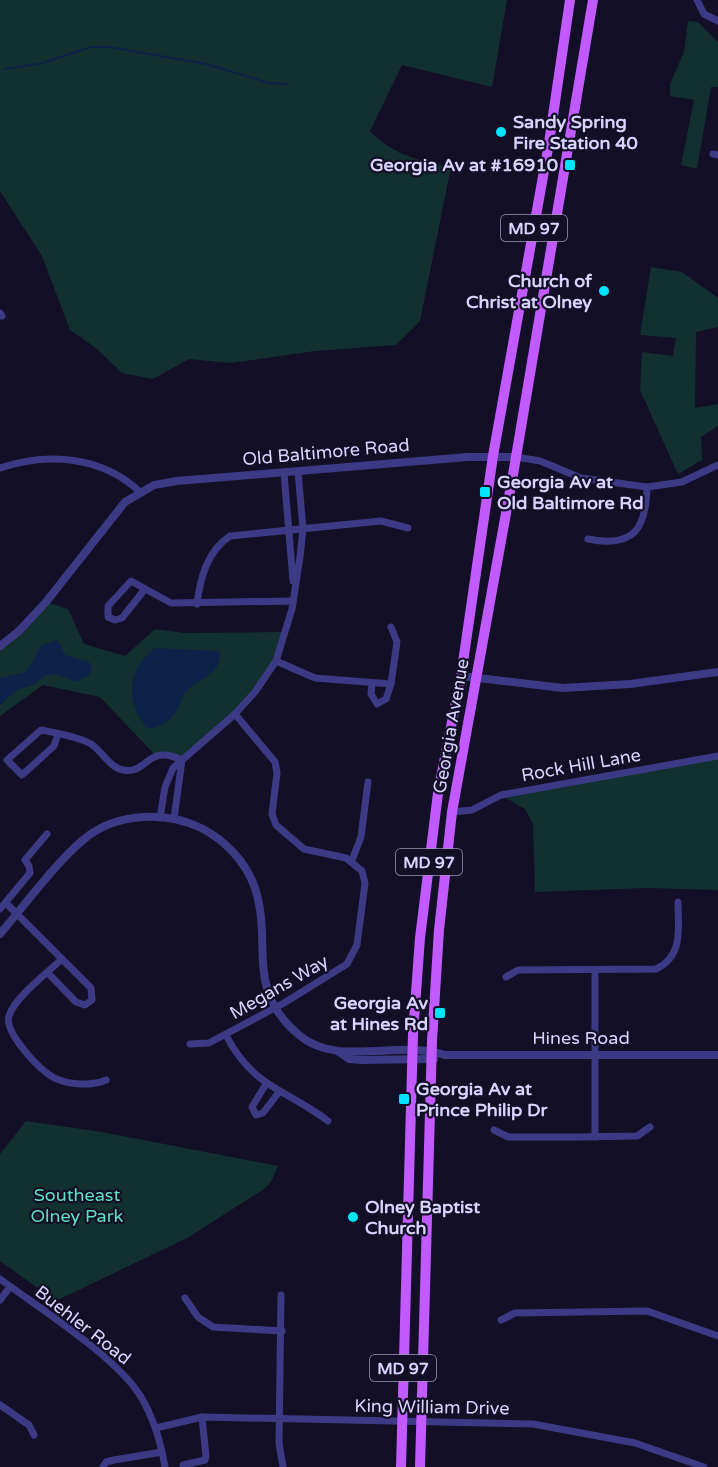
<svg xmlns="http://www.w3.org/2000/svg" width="718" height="1467" font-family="'Varela Round',sans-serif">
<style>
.green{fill:#12302f}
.water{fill:#0c2248}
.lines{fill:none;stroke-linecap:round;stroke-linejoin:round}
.stream{stroke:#0c2248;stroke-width:2}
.minor{stroke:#3d3a85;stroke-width:7}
.tertiary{stroke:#3d3a85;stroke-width:8}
.primary{stroke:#c25bff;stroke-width:10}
.poi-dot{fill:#00e5ff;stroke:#130f26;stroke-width:2}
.labels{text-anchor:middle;stroke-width:4.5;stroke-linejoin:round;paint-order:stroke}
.shield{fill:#130f26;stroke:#9e99be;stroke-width:1.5}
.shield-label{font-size:16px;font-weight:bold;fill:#d9d4ff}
.poi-label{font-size:18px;font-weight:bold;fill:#d9d4ff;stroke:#130f26;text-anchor:start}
.street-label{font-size:18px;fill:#d9d4ff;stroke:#130f26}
.park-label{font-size:18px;fill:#5fe0c0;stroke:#130f26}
</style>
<rect width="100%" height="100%" fill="#130f26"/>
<g class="green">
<path d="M0 0H507L492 87 402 65 370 131C392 154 421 162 451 167L420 321 396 345 315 351 231 363 189 359 153 379 122 373 96 348 70 330 42 256 0 191Z"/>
<polygon points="688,21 698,22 718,42 718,87 711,87 697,169 681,165 694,100 670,96 670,84 684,52"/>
<polygon points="651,267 682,272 718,298 718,327 696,332 695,408 718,404 718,426 701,437 702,460 678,474 640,390 642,352 673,356 676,338 640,335"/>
<path d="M46 602 68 609 84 644 125 656 155 629 184 633 286 632C264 693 228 717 182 760L155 755 100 697 43 685 0 716V646Z"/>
<polygon points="718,756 718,890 647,888 535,892 533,824 525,809 501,795"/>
<polygon points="26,1121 102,1132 278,1166 271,1182 264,1189 189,1237 56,1301 0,1261 0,1154"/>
</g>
<g class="water">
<polygon points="57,640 65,655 89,662 92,666 89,675 77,682 59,675 46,675 33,685 17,690 0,705 0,678 26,672 42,645"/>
<path d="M155 648 219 651C225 673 196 680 184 693 179 714 169 724 149 729 124 704 127 669 155 648Z"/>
</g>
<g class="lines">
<polyline class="stream" points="5,69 39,64 91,47 109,47 206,64 269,83 287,84"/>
<g class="minor">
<polyline points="697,0 704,14 718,21"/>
<polyline points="713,154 718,155"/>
<polyline points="0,313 2,316"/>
<polyline points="516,457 540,461 581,478 647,487 682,482 718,465"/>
<path d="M0 468C48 452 102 456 140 492"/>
<polyline points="284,473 293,581"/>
<path d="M588 539C633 548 646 530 647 487"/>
<polyline points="145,589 122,618 115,620 108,617 108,606 131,581 171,603 293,601"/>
<path d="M197 604C200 579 207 551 230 536L381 521 408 528"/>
<polyline points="276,661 315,678 391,684 397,642 391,627"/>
<polyline points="372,683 371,694 377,704 386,699 391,684"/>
<path d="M58 734 54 746 22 775 7 760 41 730C56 733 77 736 91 744 101 750 110 768 123 770 148 775 146 743 182 760"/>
<polyline points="452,812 472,810 501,795 718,756"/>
<polyline points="160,818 165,787 173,768 235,714 255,692 276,661 292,609 300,557 303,529 298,471"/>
<polyline points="174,819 182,760"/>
<polyline points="352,860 361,837 368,782"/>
<polyline points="6,903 91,988 92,1000 85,1005 76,1002 48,973"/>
<polyline points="0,909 30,873 29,866 25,860 47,834"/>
<path d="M62 959C48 972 14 998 9 1016 4 1032 36 1065 48 1074 63 1085 90 1087 106 1080"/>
<polyline points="595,970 595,1137"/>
<path d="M506 977 518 970 656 969C684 956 678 928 678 902"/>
<path d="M226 1035C253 1088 286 1089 328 1121"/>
<polyline points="190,1044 209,1043 284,1003 347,964 357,945 365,883 362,871 346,858 304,849 276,825 272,814 277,773 275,762 235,714"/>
<polyline points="266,1084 252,1107 256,1115 263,1113 279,1092"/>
<polyline points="494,1130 508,1137 580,1137 637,1136 650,1127"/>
<path d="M0 1279C39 1308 118 1358 141 1397 154 1419 161 1443 165 1467"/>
<polyline points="281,1295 279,1443 283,1467"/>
<polyline points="185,1298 198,1317 213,1327 282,1331"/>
<polyline points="0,1300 10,1287"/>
<polyline points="501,1320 515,1313 647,1311 718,1336"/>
<polyline points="0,1405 29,1425 34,1435"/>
<polyline points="156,1428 202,1417 533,1424 635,1443 704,1467"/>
<polyline points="183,1465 205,1460 206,1456 202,1417"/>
<polyline points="103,1467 106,1462 114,1460 162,1452"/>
</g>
<g class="tertiary">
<polyline points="0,646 19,631 46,602 125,502 154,485 177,481 468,457 516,457"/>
<polyline points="461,676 563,688 630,684 718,672"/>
<path d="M0 934C24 906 60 857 88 836 119 813 167 811 201 828 225 840 246 862 255 888 273 943 244 989 299 1035 337 1068 399 1039 445 1055H718"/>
<polyline points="339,1052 349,1059 361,1060 434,1059"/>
</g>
<g class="primary">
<polyline points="401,1467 413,1034 420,938 438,793 461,676 493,456 549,143 570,0"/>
<polyline points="420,1467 432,1041 439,930 452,812 514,469 593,0"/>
</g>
</g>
<g class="poi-dot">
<circle cx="501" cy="132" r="6"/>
<rect x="564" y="159" width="12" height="12" rx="3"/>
<circle cx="604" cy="291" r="6"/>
<rect x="479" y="486" width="12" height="12" rx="3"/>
<rect x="434" y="1007" width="12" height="12" rx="3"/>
<rect x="398" y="1093" width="12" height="12" rx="3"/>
<circle cx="353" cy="1217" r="6"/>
</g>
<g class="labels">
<g class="shield">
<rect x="501" y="215" width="66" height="26" rx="4.5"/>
<rect x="396" y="849" width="66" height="26" rx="4.5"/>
<rect x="370" y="1355" width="66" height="26" rx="4.5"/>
</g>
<g class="shield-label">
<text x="534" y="234">MD 97</text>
<text x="429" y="868">MD 97</text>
<text x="403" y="1374">MD 97</text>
</g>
<g class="poi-label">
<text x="513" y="128">Sandy Spring<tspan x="513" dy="21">Fire Station 40</tspan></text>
<text x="558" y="171" text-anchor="end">Georgia Av at #16910</text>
<text x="592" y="287" text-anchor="end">Church of<tspan x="592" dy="21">Christ at Olney</tspan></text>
<text x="497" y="488">Georgia Av at<tspan x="497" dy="21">Old Baltimore Rd</tspan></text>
<text x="428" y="1009" text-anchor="end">Georgia Av<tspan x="428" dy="21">at Hines Rd</tspan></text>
<text x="416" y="1095">Georgia Av at<tspan x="416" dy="21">Prince Philip Dr</tspan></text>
<text x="365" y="1213">Olney Baptist<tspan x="365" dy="21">Church</tspan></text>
</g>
<g class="street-label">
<text transform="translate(326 452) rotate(-5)" y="6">Old Baltimore Road</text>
<text transform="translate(451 726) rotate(-80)" y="6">Georgia Avenue</text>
<text transform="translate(581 765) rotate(-10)" y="6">Rock Hill Lane</text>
<text transform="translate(279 987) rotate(-30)" y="6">Megans Way</text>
<text x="581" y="1044">Hines Road</text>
<text transform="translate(83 1325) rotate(38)" y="6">Buehler Road</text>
<text transform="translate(432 1407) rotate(1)" y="6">King William Drive</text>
</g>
<g class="park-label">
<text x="77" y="1201">Southeast<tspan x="77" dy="21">Olney Park</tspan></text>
</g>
</g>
</svg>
